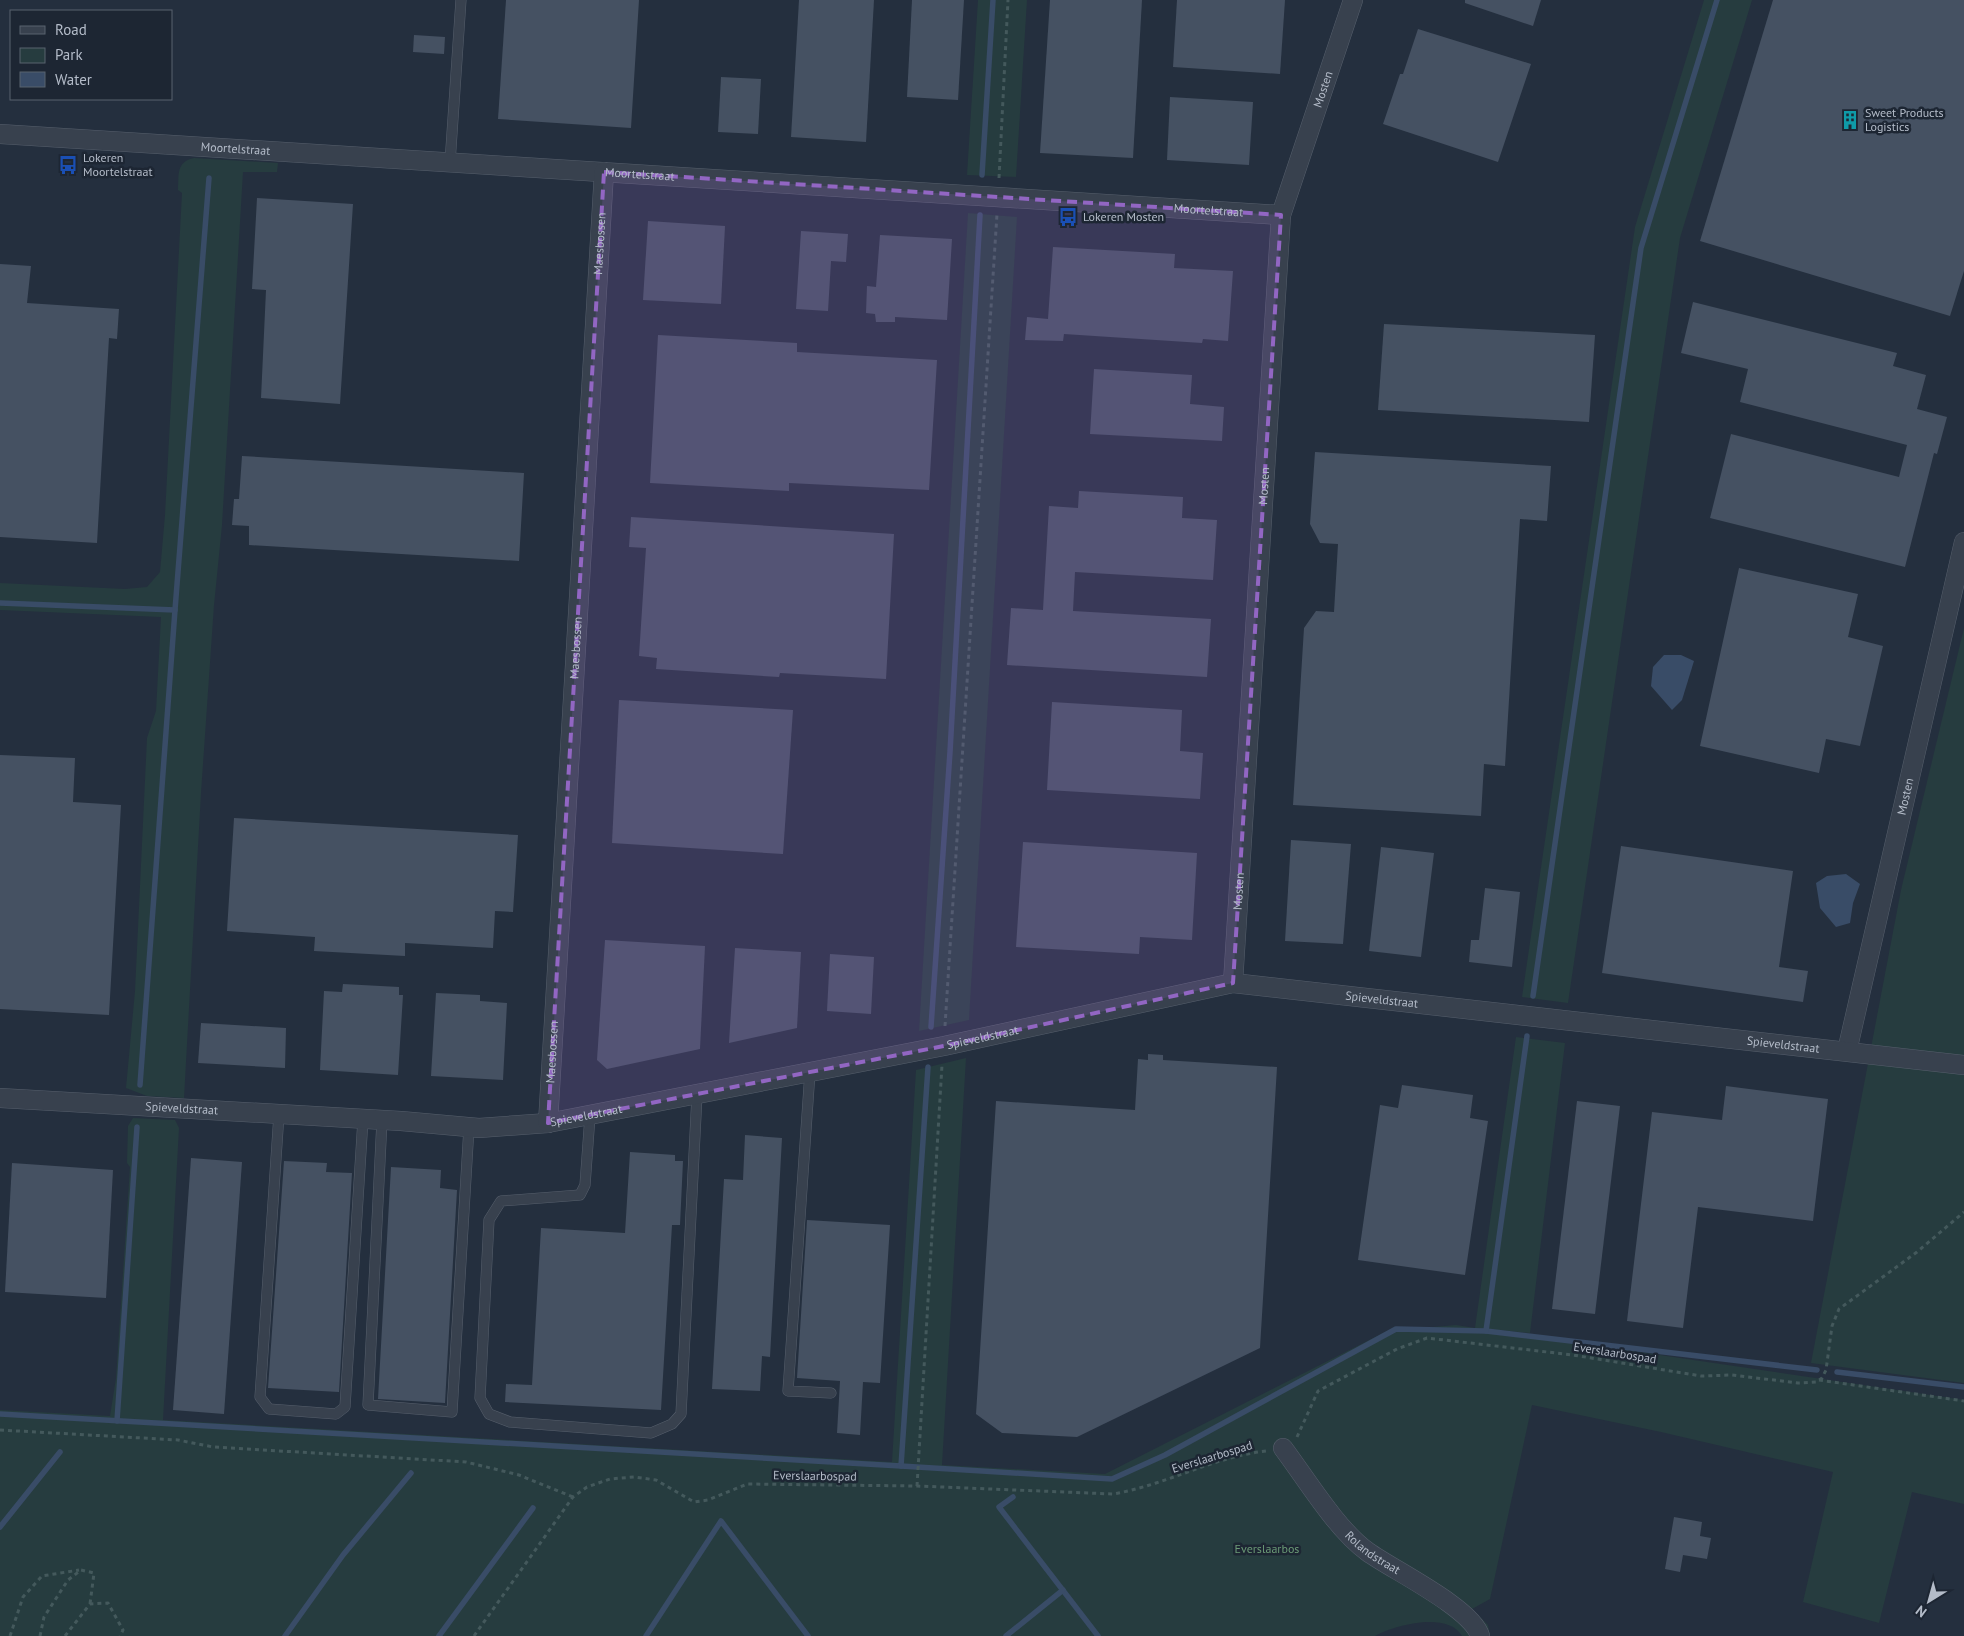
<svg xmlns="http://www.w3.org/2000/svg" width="1964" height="1636" font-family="'PT Sans',sans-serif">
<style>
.green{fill:#263c3f}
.water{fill:#394c67}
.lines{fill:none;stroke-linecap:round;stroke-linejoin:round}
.stream{stroke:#394c67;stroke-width:5.5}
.building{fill:#455162}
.lane-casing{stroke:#565f6c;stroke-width:11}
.street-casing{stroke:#565f6c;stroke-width:20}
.path{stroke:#44595c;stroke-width:3;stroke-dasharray:4 4;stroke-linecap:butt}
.lane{stroke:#38414e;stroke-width:10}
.street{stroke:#38414e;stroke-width:19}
.marked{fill:#9266c3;fill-opacity:0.2;stroke:#9266c3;stroke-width:4;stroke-dasharray:10 6;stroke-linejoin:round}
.labels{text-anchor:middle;stroke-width:5;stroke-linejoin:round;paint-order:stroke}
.street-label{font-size:12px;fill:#b4bcc9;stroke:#1d2633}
.poi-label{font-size:12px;fill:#b4bcc9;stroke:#1d2633;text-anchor:start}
.park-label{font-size:12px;fill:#6b9a76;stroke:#1d2633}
</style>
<rect width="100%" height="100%" fill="#242f3e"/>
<g class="green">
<polygon points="978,0 1027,0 1016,177 967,175"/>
<polygon points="1704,0 1752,0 1680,238 1568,1003 1522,997 1635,227"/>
<path d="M194 158 278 163 277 172H243L222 525 214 605 201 793 184 1098 147 1096 126 1088 135 991 147 738 156 711 161 617 0 610V583L125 589 147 587 160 572 165 515 182 193 178 190C179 174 176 162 194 158Z"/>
<polygon points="968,213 1017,217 969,1020 919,1031"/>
<polygon points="1964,628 1964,1383 1811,1363 1901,890"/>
<path d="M1516 1037 1565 1043 1530 1333 1476 1328 1964 1400V1504L1912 1492 1879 1623 1803 1602 1833 1472 1661 1432 1532 1405 1490 1599 1472 1609 1488 1625 1490 1636H1462C1448 1611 1395 1625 1375 1636H0V1410L110 1416 116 1378 130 1167 127 1163 128 1126 133 1118 175 1120 179 1128 163 1420 892 1462 916 1070 966 1058 942 1465 1105 1474 1387 1331 1456 1325 1475 1328Z"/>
</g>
<g class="water">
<polygon points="1664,655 1681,655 1694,661 1682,700 1672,710 1651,686 1653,667"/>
<polygon points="1846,874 1860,884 1853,903 1850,923 1836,927 1820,908 1816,883 1827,876"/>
</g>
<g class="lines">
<g class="stream">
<polyline points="982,175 993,0"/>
<polyline points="0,603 175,610"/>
<polyline points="1533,996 1641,248 1717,0"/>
<polyline points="931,1027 950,752 980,215"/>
<polyline points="140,1085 175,610 209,178"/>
<polyline points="1486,1331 1817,1370"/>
<polyline points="1837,1372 1964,1387"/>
<polyline points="0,1414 901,1466 928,1067"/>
<polyline points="117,1421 137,1127"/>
<polyline points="901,1466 1112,1479 1165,1455 1396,1329 1486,1331 1527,1036"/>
<polyline points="1013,1497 999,1507 1098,1636"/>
<polyline points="0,1527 60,1452"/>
<polyline points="285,1636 343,1555 411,1473"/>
<polyline points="439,1636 533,1508"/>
<polyline points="646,1636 721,1521 808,1636"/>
<polyline points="1006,1636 1063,1590"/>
</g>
</g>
<g class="building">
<polygon points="506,0 639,0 631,128 498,119"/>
<polygon points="799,0 874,0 866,142 791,137"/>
<polygon points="912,0 964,0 958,100 907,97"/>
<polygon points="1050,0 1142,0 1133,158 1040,153"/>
<polygon points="1177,0 1285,0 1280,74 1173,67"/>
<polygon points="1465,0 1541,0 1533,26 1465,3"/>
<polygon points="1773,0 1964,0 1964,271 1950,316 1700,241"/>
<polygon points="1418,29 1531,64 1498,162 1383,124 1400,74 1403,74"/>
<polygon points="414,35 445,37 444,54 413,52"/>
<polygon points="721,77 761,79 758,134 718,132"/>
<polygon points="1170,97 1253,102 1249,165 1167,160"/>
<polygon points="257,198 353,204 340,404 261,398 266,290 252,289"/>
<polygon points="648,221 725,226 721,304 643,300"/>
<polygon points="801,231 848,234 846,262 831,261 828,311 796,309"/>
<polygon points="880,235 952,239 947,320 895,317 895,322 876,322 875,314 866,313 867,286 876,287"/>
<polygon points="1053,247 1175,254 1174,268 1233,271 1228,341 1203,339 1202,343 1064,334 1063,341 1025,340 1027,317 1048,319"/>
<polygon points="0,264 31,266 27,303 119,309 117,339 109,338 97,543 0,537"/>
<polygon points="1693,302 1897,353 1893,366 1926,375 1917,409 1947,417 1937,454 1934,453 1905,567 1710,518 1731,434 1899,477 1907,445 1740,402 1748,369 1681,353"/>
<polygon points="1384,324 1595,335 1589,422 1378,410"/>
<polygon points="658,335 797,343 797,352 937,360 929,490 789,483 789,491 650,483"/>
<polygon points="1094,369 1192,375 1190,404 1224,407 1222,441 1090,434"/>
<polygon points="1315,452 1551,466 1547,521 1520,519 1505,766 1484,764 1481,816 1293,805 1304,628 1316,611 1334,612 1338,544 1320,543 1310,524"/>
<polygon points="242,456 524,473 519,561 249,545 249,526 232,525 234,499 239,499"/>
<polygon points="1079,491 1183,497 1182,518 1217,520 1213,580 1075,572 1073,611 1211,619 1207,677 1007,665 1011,608 1043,610 1049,506 1078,508"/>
<polygon points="631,517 894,534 886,679 780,673 779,677 656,669 657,658 639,656 646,548 629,547"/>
<polygon points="1739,568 1858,594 1848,637 1883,646 1860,746 1826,739 1819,773 1700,746"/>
<polygon points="619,700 793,710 783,854 612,843"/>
<polygon points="1052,702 1182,710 1180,751 1203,753 1200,799 1047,790"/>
<polygon points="0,755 75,758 73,802 121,805 109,1015 0,1009"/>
<polygon points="234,818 518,835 513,912 495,911 493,948 405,943 405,956 314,951 315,937 227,931"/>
<polygon points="1291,840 1351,844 1343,944 1285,941"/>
<polygon points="1023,842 1197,853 1192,940 1140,937 1139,954 1016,947"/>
<polygon points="1621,846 1793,871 1779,967 1808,971 1803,1002 1602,973"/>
<polygon points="1381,847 1434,853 1421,957 1369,951"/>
<polygon points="1485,888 1520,892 1512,967 1469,962 1471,940 1479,940"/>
<polygon points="605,940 705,946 700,1049 607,1069 597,1060"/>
<polygon points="735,948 801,952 797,1028 729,1043"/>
<polygon points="830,954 874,957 871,1014 827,1011"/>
<polygon points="343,984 399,987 399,995 403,995 398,1075 320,1070 324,991 342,992"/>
<polygon points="436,993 480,995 480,1001 507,1003 503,1080 431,1076"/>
<polygon points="201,1023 286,1028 285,1068 198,1063"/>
<polygon points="1148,1054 1163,1055 1163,1060 1277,1067 1260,1348 1077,1437 1002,1433 976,1414 996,1101 1135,1110 1138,1059 1148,1060"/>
<polygon points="1402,1085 1473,1095 1470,1118 1488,1121 1465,1275 1358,1260 1380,1105 1398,1108"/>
<polygon points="1726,1086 1828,1099 1813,1221 1698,1207 1683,1328 1627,1321 1652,1112 1722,1120"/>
<polygon points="1577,1101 1620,1106 1595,1314 1552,1309"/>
<polygon points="745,1135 782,1138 770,1357 762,1356 760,1391 712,1389 724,1179 743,1180"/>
<polygon points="630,1152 675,1155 675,1161 683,1161 680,1225 672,1225 661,1410 505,1402 506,1384 532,1385 541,1228 625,1233"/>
<polygon points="191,1158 242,1162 224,1414 173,1410"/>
<polygon points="284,1161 327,1163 326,1172 352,1173 339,1392 268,1388"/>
<polygon points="12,1163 113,1170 106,1298 5,1292"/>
<polygon points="391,1167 441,1170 440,1188 457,1190 445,1403 378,1399"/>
<polygon points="807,1220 890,1225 880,1383 863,1382 860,1435 837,1433 840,1381 797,1378"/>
<polygon points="1674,1517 1702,1522 1700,1536 1711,1538 1707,1559 1683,1555 1680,1572 1665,1569"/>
</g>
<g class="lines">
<g class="lane-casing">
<g id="lane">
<polyline points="450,163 461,0"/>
<polyline points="810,1072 788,1391 831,1393"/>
<polyline points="279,1114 260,1397 269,1409 336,1414 345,1407 363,1119"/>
<polyline points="590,1116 585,1185 580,1195 501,1201 489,1220 480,1398 489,1414 510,1422 651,1433 672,1424 681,1414 697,1095"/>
<polyline points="382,1120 368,1405 452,1412 469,1127"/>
</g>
</g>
<g class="street-casing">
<g id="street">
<path id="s1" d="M0 134 1281 215"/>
<path id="s2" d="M1233 983 1281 215 1353 0"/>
<path id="s3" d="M1847 1051 1964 542"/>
<path id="s4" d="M0 1098 401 1121 479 1128 548 1123 944 1046 1233 983 1964 1065"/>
<path id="s5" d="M548 1123 604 172"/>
<path id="s6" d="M1283 1448C1307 1480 1337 1530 1368 1552 1393 1570 1472 1608 1480 1636"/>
</g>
</g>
<g class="path">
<polyline points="999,178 1008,0"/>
<polyline points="945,1026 997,214"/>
<polyline points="1819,1380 1964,1401"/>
<polyline points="0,1430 178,1440 213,1447 466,1462 519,1475 573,1497"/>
<polyline points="1297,1437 1318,1391 1397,1349 1427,1338 1573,1355 1701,1376 1732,1375 1798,1383 1816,1382 1822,1378 1826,1370 1832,1326 1839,1309 1917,1252 1964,1212"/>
<polyline points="917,1486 942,1065"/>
<polyline points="10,1636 23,1597 42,1576 79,1570"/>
<polyline points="40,1636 44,1617 68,1580 81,1570 94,1573 90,1604"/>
<polyline points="65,1636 90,1604 108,1603 123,1630 120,1636"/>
<path d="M474 1636 573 1497 587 1487 610 1479 634 1477 656 1480 694 1502 708 1500 747 1484 917 1486 1113 1494C1166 1485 1213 1457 1266 1451"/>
</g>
<use href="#lane" class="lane"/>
<use href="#street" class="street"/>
</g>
<path class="marked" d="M604 172 1281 215 1233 983 944 1046 548 1123Z"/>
<defs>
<g id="building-bare" transform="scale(1.5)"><path d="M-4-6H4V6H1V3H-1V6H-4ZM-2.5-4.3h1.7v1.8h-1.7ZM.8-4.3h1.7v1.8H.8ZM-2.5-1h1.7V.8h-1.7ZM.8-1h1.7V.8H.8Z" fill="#0f9aa8" stroke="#1d2633" stroke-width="2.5" paint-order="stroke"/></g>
<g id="bus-bare" transform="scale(1.5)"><path d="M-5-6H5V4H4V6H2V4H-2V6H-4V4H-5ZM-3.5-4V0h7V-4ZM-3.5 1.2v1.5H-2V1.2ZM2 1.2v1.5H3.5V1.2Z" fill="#1a4fb4" stroke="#1d2633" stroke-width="2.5" paint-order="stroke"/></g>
</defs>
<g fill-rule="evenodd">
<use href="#building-bare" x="1850" y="120"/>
<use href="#bus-bare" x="68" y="165"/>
<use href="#bus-bare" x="1068" y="217"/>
</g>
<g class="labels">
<g class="street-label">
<text dy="4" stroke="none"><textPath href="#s2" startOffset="902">Mosten</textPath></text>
<text dy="4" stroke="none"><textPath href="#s1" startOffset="236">Moortelstraat</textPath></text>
<text dy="4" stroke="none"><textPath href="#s1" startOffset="641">Moortelstraat</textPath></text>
<text dy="4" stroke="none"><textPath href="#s1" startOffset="1211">Moortelstraat</textPath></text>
<text dy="4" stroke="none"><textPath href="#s5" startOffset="881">Maesbossen</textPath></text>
<text dy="4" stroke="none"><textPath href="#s2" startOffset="498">Mosten</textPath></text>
<text dy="4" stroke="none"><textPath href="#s5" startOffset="476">Maesbossen</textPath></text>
<text dy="4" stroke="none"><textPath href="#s3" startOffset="261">Mosten</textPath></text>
<text dy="4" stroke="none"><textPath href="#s2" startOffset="92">Mosten</textPath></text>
<text dy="4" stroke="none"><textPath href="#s4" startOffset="1398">Spieveldstraat</textPath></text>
<text dy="4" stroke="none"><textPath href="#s4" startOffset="992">Spieveldstraat</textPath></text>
<text dy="4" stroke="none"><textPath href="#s4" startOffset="1802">Spieveldstraat</textPath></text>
<text dy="4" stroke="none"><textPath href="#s5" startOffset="71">Maesbossen</textPath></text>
<text dy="4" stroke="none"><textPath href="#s4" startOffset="182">Spieveldstraat</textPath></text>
<text dy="4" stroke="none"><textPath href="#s4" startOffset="588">Spieveldstraat</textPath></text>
<text transform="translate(1615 1353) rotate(9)" y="4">Everslaarbospad</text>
<text transform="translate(1212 1457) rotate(-17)" y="4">Everslaarbospad</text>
<text transform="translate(815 1476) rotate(1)" y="4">Everslaarbospad</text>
<text dy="4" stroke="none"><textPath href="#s6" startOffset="139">Rolandstraat</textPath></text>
</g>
<g class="poi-label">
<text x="1865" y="117">Sweet Products<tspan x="1865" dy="14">Logistics</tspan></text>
<text x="83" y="162">Lokeren<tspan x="83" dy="14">Moortelstraat</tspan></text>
<text x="1083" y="221">Lokeren Mosten</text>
</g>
<g class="park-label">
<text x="1267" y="1553">Everslaarbos</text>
</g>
</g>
<rect x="10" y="10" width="162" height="90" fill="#1d2633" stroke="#59626f"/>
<rect x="20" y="26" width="25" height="8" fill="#38414e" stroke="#59626f"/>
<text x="55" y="35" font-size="15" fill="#b4bcc9">Road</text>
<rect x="20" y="48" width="25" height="15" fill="#263c3f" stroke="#59626f"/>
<text x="55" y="60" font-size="15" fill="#b4bcc9">Park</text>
<rect x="20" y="72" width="25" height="15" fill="#394c67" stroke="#59626f"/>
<text x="55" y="85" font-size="15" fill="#b4bcc9">Water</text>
<g transform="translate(1929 1601) rotate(217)" stroke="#1d2633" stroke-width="4" paint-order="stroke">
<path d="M0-4L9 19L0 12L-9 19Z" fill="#b4bcc9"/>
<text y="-8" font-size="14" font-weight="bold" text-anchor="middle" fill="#b4bcc9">N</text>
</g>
</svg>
